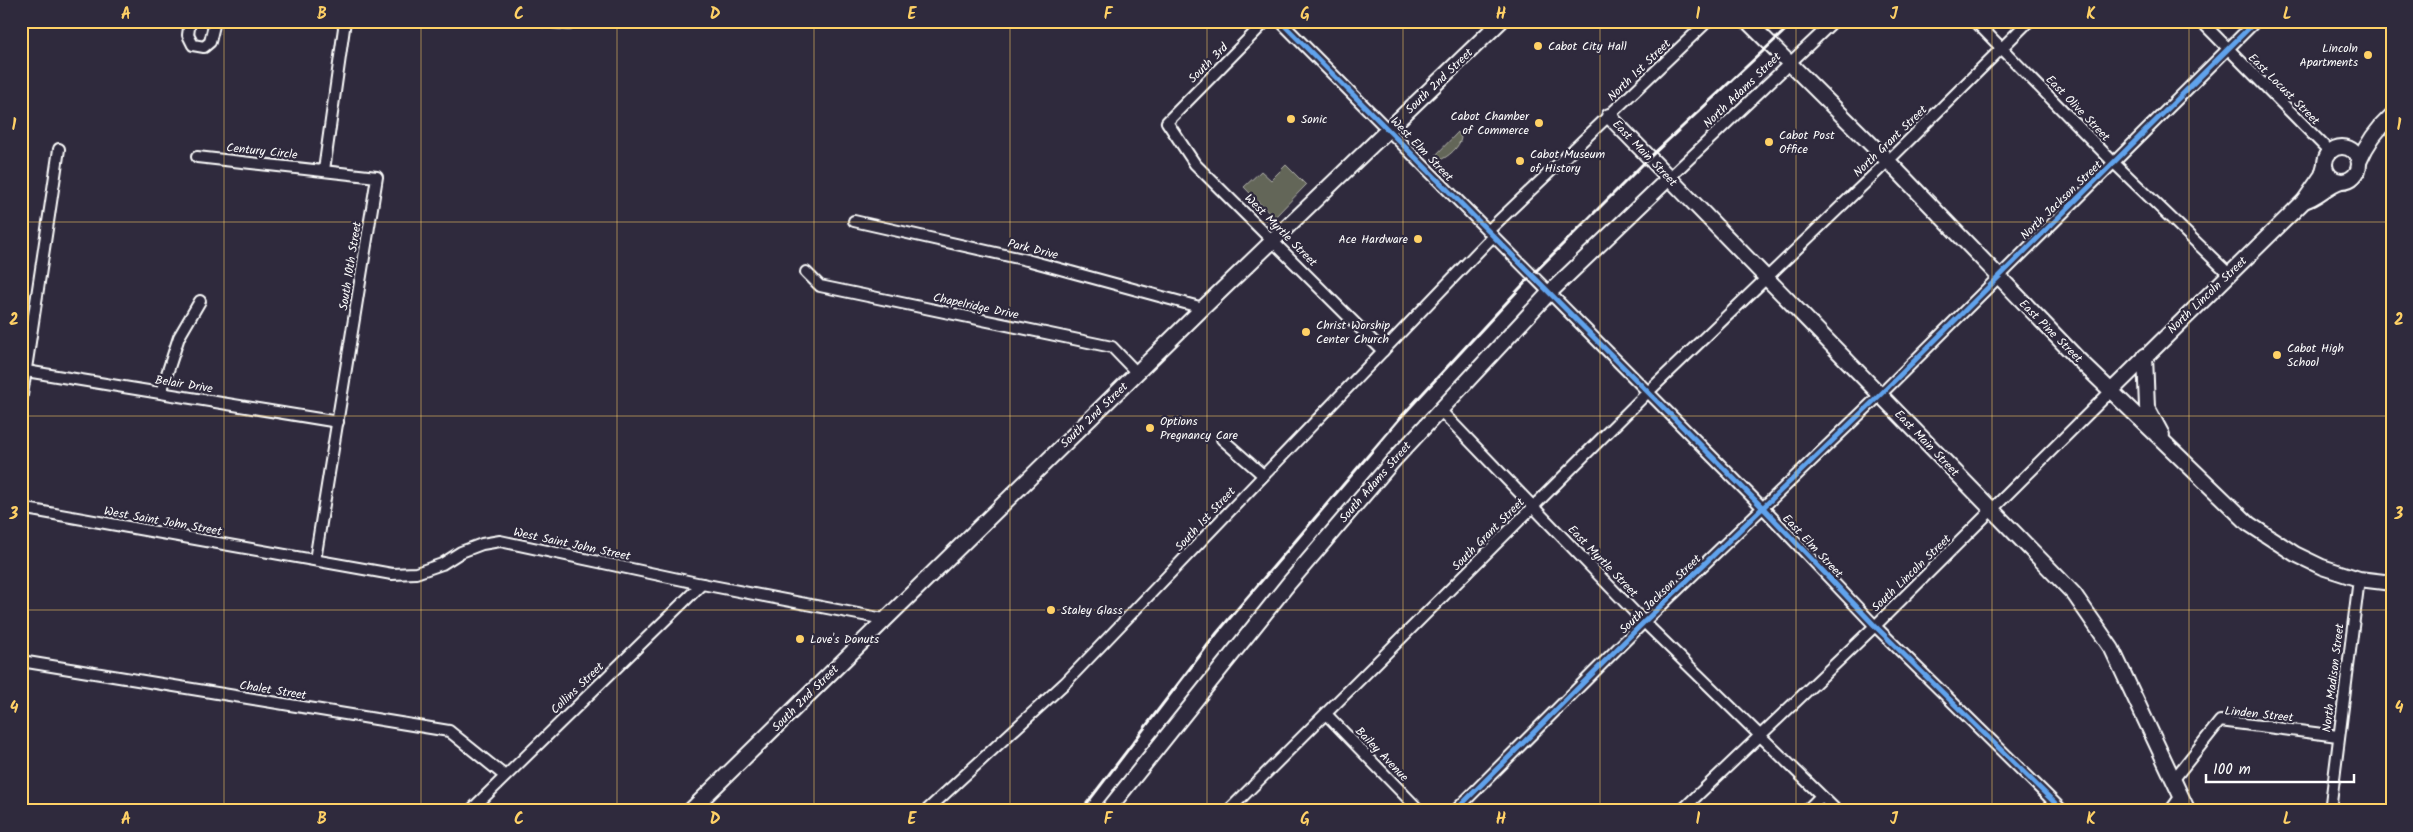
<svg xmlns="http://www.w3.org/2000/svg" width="2413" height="832" font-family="Kalam,sans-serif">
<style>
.green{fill:#646658;stroke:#b2b2ac}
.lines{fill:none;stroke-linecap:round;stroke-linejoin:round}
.street-casing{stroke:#fff;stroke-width:14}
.secondary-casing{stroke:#fff;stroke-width:18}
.street{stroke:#2f2a3d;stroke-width:10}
.secondary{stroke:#2f2a3d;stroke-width:14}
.rail{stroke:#fff;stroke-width:3}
.cycleway-casing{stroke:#2f2a3d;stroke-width:8}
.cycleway{stroke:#60a3ed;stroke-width:5}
.grid{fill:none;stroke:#ffd166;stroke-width:1;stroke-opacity:0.55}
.poi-dot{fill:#ffd166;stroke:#2f2a3d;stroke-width:2}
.labels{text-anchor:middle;stroke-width:4.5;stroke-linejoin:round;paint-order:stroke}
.poi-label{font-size:12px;fill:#fff;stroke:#2f2a3d;text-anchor:start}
.street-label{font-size:12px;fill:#fff;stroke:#2f2a3d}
.neatline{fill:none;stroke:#ffd166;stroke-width:2}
.grid-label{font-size:16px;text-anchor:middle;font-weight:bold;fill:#ffd166}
</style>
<rect width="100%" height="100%" fill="#2f2a3d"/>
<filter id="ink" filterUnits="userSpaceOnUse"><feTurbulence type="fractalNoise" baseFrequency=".02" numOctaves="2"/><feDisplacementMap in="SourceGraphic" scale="10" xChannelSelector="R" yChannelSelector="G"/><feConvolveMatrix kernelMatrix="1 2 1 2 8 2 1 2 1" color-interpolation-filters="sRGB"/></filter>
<g filter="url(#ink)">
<g class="green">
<path d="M1458 132 1461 138C1460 146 1448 158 1439 160L1435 156Z"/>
<polygon points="1286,165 1306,185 1274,218 1244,187 1261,171 1271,180"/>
</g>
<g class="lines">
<g class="street-casing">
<g id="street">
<polyline points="190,21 188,35 193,45 204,47 210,42 215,21"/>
<polyline points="543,21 569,24"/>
<polyline points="1266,21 1167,122 1195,164 1383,351"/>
<polyline points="1280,21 1763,508 1875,626 2063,811"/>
<polyline points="1975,21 2114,163 2229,274"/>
<polyline points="2201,21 2330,152"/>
<polyline points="197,157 377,177 315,560"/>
<polyline points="324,170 345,21"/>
<polyline points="1669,178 1834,21"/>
<polyline points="854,221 1027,260 1203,308"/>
<polyline points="1488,231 1708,21"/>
<polyline points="806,272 820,286 1112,347 1137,373"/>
<polyline points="26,371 338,422"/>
<polyline points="161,392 179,337 200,301"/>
<polyline points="21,402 59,149"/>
<polyline points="1440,410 1644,622 1837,811"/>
<polyline points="1222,439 1263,475"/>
<polyline points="21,508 392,574 416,573 442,564 461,552 482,544 500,541 697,583 884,619"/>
<polyline points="21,661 449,731 505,776"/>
<polyline points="1326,714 1420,811"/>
<polyline points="2174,779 2220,721 2338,736"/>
<polyline points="470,811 702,584"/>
<polyline points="926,811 1065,683 1493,236"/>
<polyline points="1228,811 1648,392 1888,161 2029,21"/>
<polyline points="1455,811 1644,622 1881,394 2256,21"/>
<polyline points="1681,811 1875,626 2111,391"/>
<polyline points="1806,811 1821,796"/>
<polyline points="2170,811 2181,796"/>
<polyline points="2330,811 2359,579"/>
</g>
</g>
<g class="secondary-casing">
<g id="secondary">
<polyline points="1747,21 1888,161 2080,361 2249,524 2295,554 2322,567 2359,579 2392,583"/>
<polyline points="1609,116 2074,594 2112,649 2188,811"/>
<circle cx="2342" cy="164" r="17"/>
<path d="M2359 162C2366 145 2378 128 2392 115"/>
<path d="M2304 201C2319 197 2327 185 2341 181"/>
<polyline points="2145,356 2147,407 2162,435"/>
<polyline points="2111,391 2304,201 2322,175 2325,164"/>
<polyline points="690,811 1203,308 1501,21"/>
<polyline points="1107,811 1289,583 1393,461 1549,293 1669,178"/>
</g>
</g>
<use href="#street" class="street"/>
<use href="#secondary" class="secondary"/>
<polyline class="rail" points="1081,811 1217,633 1401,417 1531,276 1649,158 1795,21"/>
<g class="cycleway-casing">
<g id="cycleway">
<polyline points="1280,21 1763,508 1875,626 2063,811"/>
<polyline points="1455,811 1644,622 1881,394 2256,21"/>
</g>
</g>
<use href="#cycleway" class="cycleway"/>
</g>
</g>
<path class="grid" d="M224 21V811M421 21V811M617 21V811M814 21V811M1010 21V811M1207 21V811M1403 21V811M1600 21V811M1796 21V811M1992 21V811M2189 21V811M21 222H2392M21 416H2392M21 610H2392"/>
<g class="poi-dot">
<circle cx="1538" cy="46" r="5"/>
<circle cx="2368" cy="55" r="5"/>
<circle cx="1291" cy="119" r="5"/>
<circle cx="1539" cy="123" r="5"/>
<circle cx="1769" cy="142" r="5"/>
<circle cx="1520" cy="161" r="5"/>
<circle cx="1418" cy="239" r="5"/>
<circle cx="1306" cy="332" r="5"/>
<circle cx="2277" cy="355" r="5"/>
<circle cx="1150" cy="428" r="5"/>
<circle cx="1051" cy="610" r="5"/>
<circle cx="800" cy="639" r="5"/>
</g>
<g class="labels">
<g class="poi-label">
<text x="1548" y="50">Cabot City Hall</text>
<text x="2358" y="52" text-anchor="end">Lincoln<tspan x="2358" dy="14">Apartments</tspan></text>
<text x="1529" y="120" text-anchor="end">Cabot Chamber<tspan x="1529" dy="14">of Commerce</tspan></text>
<text x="1301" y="123">Sonic</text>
<text x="1779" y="139">Cabot Post<tspan x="1779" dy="14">Office</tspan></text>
<text x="1530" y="158">Cabot Museum<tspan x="1530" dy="14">of History</tspan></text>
<text x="1408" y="243" text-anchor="end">Ace Hardware</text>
<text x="1316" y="329">Christ Worship<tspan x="1316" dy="14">Center Church</tspan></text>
<text x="2287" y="352">Cabot High<tspan x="2287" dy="14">School</tspan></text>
<text x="1160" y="425">Options<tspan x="1160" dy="14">Pregnancy Care</tspan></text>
<text x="1061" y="614">Staley Glass</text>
<text x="810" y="643">Love's Donuts</text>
</g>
<g class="street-label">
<text transform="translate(1208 63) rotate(-45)" y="4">South 3rd</text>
<text transform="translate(1639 70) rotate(-44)" y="4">North 1st Street</text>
<text transform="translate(1439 81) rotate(-44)" y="4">South 2nd Street</text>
<text transform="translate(2284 89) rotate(45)" y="4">East Locust Street</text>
<text transform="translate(1742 90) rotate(-44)" y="4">North Adams Street</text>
<text transform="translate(2078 108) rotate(46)" y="4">East Olive Street</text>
<text transform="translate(1890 141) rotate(-44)" y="4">North Grant Street</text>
<text transform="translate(1422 149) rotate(46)" y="4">West Elm Street</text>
<text transform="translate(262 151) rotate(6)" y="4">Century Circle</text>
<text transform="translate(1645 153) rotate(46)" y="4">East Main Street</text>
<text transform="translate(2061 200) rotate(-44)" y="4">North Jackson Street</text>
<text transform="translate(1281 230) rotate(45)" y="4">West Myrtle Street</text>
<text transform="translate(1033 249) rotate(14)" y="4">Park Drive</text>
<text transform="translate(350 266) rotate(-81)" y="4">South 10th Street</text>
<text transform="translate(2207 295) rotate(-44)" y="4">North Lincoln Street</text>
<text transform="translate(976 306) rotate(12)" y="4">Chapelridge Drive</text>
<text transform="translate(2051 331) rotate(45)" y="4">East Pine Street</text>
<text transform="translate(184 384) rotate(9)" y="4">Belair Drive</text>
<text transform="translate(1094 415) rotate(-44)" y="4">South 2nd Street</text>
<text transform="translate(1927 443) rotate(46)" y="4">East Main Street</text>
<text transform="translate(1375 482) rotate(-49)" y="4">South Adams Street</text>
<text transform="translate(1205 519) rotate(-47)" y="4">South 1st Street</text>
<text transform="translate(163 521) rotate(10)" y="4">West Saint John Street</text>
<text transform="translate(1488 534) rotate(-45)" y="4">South Grant Street</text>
<text transform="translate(572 544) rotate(12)" y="4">West Saint John Street</text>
<text transform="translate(1813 546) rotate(47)" y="4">East Elm Street</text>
<text transform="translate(1603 561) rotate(46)" y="4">East Myrtle Street</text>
<text transform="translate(1911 573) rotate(-44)" y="4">South Lincoln Street</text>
<text transform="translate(1660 594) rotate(-44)" y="4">South Jackson Street</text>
<text transform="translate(2333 678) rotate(-83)" y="4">North Madison Street</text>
<text transform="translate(577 688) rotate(-44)" y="4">Collins Street</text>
<text transform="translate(273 690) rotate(9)" y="4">Chalet Street</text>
<text transform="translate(805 698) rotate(-45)" y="4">South 2nd Street</text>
<text transform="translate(2259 714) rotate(6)" y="4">Linden Street</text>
<text transform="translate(1382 754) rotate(46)" y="4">Bailey Avenue</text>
</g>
</g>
<rect width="2413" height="832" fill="none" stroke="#2f2a3d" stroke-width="55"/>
<path d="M2206 774v8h148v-8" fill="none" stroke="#ffffff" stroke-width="2.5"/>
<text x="2213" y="774" font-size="15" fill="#ffffff" stroke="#2f2a3d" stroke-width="4" paint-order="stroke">100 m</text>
<rect x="28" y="28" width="2358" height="776" class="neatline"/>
<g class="grid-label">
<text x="126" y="19">A</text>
<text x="322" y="19">B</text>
<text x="519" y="19">C</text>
<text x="715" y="19">D</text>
<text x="912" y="19">E</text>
<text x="1108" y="19">F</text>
<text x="1305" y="19">G</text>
<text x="1501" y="19">H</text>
<text x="1698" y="19">I</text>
<text x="1894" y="19">J</text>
<text x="2091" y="19">K</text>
<text x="2287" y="19">L</text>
<text x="14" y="130">1</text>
<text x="2399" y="130">1</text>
<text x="14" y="325">2</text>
<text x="2399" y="325">2</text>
<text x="14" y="519">3</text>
<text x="2399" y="519">3</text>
<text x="14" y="713">4</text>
<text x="2399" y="713">4</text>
<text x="126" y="824">A</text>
<text x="322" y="824">B</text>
<text x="519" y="824">C</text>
<text x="715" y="824">D</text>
<text x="912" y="824">E</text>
<text x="1108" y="824">F</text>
<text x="1305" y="824">G</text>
<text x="1501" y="824">H</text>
<text x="1698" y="824">I</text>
<text x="1894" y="824">J</text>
<text x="2091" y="824">K</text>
<text x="2287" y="824">L</text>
</g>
</svg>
